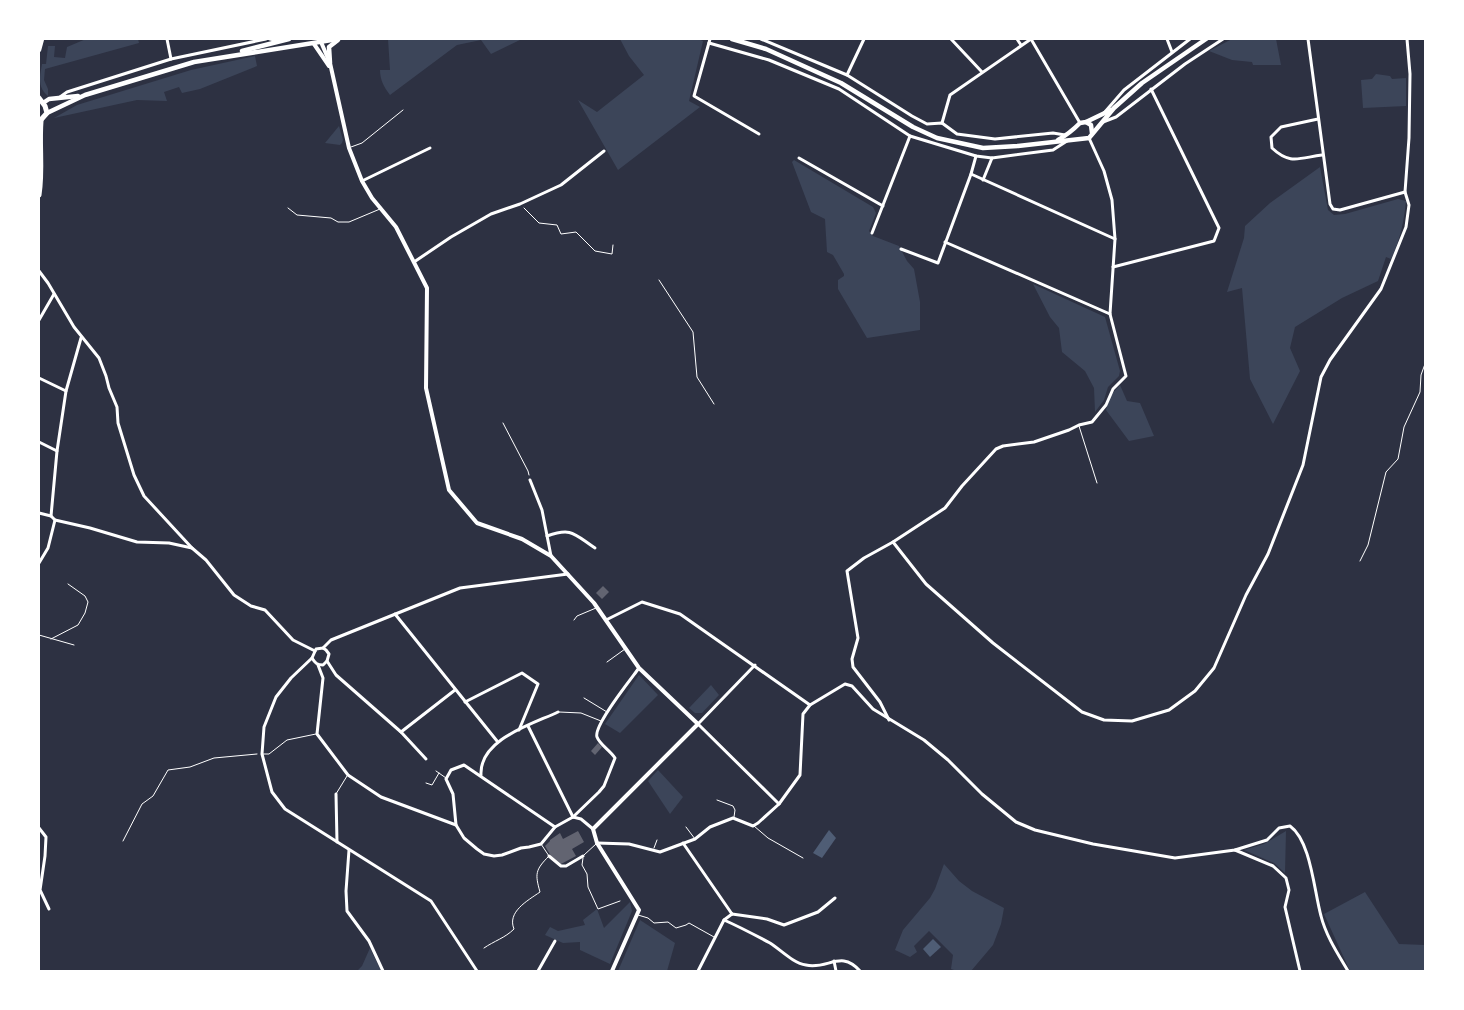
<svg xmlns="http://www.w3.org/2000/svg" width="1464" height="1010" font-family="Rubik,sans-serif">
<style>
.green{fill:#3c4559}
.water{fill:#4f5d75}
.building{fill:#626471}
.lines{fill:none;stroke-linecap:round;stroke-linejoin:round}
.path{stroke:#fff;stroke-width:1}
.service{stroke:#fff;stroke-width:1}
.minor{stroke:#fff;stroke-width:3}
.tertiary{stroke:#fff;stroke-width:4}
.secondary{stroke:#fff;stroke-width:4.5}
.primary{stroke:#fff;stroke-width:4.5}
.trunk{stroke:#fff;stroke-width:5}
</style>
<rect width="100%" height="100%" fill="#2d3142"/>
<g class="green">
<path d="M86 39H138L139 43 45 69 44 80 48 89V96C37 87 40 76 42 64H46L48 46H55L54 57 65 58 67 47Z"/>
<path d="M388 39H522L491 54 481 40 457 45 390 95C384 87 380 80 380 70H390Z"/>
<polygon points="620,39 698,39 703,41 689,101 700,107 618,170 578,100 597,112 644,75 629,56"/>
<polygon points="1232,39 1276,39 1281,65 1253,65 1252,62 1232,60 1209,51"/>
<polygon points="255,56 257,66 200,89 182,93 179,87 164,92 167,101 137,100 54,118 77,105 191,70"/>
<polygon points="1376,74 1390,76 1392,79 1406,78 1406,106 1363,108 1361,80 1372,79"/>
<polygon points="339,126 343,140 342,143 340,145 325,143"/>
<polygon points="794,160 873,207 876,213 869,231 873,236 899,246 907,261 914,269 920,302 920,330 867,338 838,289 838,280 844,276 844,274 833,255 827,252 825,219 811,212 792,162"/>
<path d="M1320 167 1328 210 1334 215 1345 214 1398 199 1406 201C1404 222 1400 240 1391 259L1386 257 1378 281 1342 298 1295 327 1290 348 1300 371 1273 424 1250 379 1242 288 1227 292 1244 238 1245 226 1270 203Z"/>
<polygon points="1033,284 1105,317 1120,371 1119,376 1108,387 1104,400 1095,412 1094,388 1085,371 1062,352 1059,328 1050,317"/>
<polygon points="1120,385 1127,401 1140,403 1154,436 1129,441 1106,410 1110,396"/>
<polygon points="639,675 658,695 620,733 605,724"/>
<polygon points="711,685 719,695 702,713 695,713 689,708"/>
<polygon points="658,770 683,797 670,814 648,781"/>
<polygon points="1286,831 1285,873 1274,863 1244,850 1264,844"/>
<polygon points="944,864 959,881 972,891 1004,908 1001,924 993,945 971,971 957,971 951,969 953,955 929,931 914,946 917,952 910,957 895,950 903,930 930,898 935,889"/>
<polygon points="1365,892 1399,944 1425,945 1425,971 1350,971 1324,914"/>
<polygon points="630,902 632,911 610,964 580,950 580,942 563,943 545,935 550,927 558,931 585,925 583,920 597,909 604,928"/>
<polygon points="640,920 675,943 667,971 618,971"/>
<polygon points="370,948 381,971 357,971 362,966"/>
</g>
<g class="water">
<polygon points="829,830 836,838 822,858 813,853"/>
<polygon points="933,939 941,947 930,957 923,949"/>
</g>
<g class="building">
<polygon points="603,586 609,592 602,599 596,593"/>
<polygon points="598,743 602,747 595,755 591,751"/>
<polygon points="578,831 584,842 572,849 576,856 561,864 551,856 545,846 550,841 550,840 560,833 563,839"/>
</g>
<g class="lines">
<g class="path">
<polyline points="524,208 539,223 557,225 561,234 576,232 595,251 612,254 613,245"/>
<polyline points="659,280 693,332 697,377 714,404"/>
<polyline points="503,423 528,471 529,475"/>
<polyline points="1360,561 1368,545 1386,472 1398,459 1404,427 1420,392 1421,375 1425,364"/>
<polyline points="39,635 74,645"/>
<polyline points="51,639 78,625 85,613 88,602 85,596 68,584"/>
<polyline points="123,841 142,804 153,796 168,770 190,767 214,758 257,754"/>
</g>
<g class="service">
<polyline points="351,147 362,143 403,110"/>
<polyline points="288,208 297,215 331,218 338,222 349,222 380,209"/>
<polyline points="1079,426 1097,483"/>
<polyline points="574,620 577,616 596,608"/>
<polyline points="607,662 625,649"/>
<polyline points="584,698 607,712"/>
<polyline points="559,712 581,713 601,721"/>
<polyline points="263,754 269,754 287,740 316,734"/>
<polyline points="436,771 446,778"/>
<polyline points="426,783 432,785 439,773"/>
<polyline points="336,794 347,776"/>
<polyline points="717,800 733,806 735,810 734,817"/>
<polyline points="754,826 768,838 803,858"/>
<polyline points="686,827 695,839"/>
<polyline points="654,848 657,840"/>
<polyline points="584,855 596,844"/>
<polyline points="583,858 582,865 587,874 588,887 598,909 620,901"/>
<polyline points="638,915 648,918 654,923 668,922 676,928 686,925 689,923 714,937"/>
<path d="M484 948C494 941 505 938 514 929 507 912 527 901 540 892 535 874 535 870 549 856L541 844"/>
</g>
<g class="minor">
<polyline points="167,39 171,59"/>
<polyline points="270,39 279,41"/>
<polyline points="710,39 694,96 759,134"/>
<polyline points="761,39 847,75 912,116 927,124 942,123 957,134 995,139 1053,133 1065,135"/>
<polyline points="951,39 982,72"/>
<polyline points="1017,39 1021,45"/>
<polyline points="1031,39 1080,123"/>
<polyline points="1167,39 1172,52"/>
<polyline points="1308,39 1330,204 1333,209 1340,210 1405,192"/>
<polyline points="709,43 769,60 839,89 910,136 976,156 992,158 1053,150 1067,141"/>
<polyline points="847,75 864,39"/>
<polyline points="60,97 67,92 171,59 266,39"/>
<polyline points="1104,113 1124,90 1190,39"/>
<path d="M1318 119 1281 127 1271 137 1272 148C1290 165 1299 158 1322 155"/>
<polyline points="1103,122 1116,117 1185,64 1223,39"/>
<polyline points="942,123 950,95 1031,39"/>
<polyline points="799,158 883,206"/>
<polyline points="971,174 1115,239"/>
<polyline points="983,180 992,158"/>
<polyline points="362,181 430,148"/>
<polyline points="872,233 910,136"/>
<polyline points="945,242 1110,314"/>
<polyline points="901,249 938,263 971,174 976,156"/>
<polyline points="414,262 451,237 491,214 520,204 561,185 604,151"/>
<polyline points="1113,267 1214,241 1219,228 1151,89"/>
<polyline points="39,271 48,283 74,327 99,358 106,376 109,388 117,407 118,423 134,475 144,496 192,548 206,560 234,595 251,606 265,610 293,640 315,651"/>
<polyline points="39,320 54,294"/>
<polyline points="39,378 66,391"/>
<polyline points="39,442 57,451"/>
<polyline points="530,480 542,510 551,556"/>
<polyline points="39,513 51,516 55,520 90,528 137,542 169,543 192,548"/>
<polyline points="51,516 57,451 66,391 81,338"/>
<path d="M547 536C572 527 574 534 595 548"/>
<polyline points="893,542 926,584 993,643 1082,712 1104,720 1132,721 1169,710 1195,691 1214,668 1246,595 1268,554 1303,465 1321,377 1330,360 1381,289 1406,227 1409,205 1405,192 1409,138 1410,74 1407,39"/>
<polyline points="39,563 48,548 55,520"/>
<polyline points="395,614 497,741"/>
<polyline points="606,620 642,602 680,614 810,705"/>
<path d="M312 658C315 663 317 665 323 665L327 661 329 654 326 650 323 648"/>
<polyline points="327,661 336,675 401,732 426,759"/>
<path d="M318 665 323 678 317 734 348 775 381 797 456 825 464 838 477 849 484 854 494 856 502 855 521 848 529 847 541 844 555 827 573 817 599 792 604 786 615 758C610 750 600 745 597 737 593 726 631 679 639 668"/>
<polyline points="755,665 698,724 779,804"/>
<polyline points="465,702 522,673 538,684 519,730"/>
<polyline points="889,720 880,702 853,667 852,659 858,638 847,571 864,558 893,542 945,508 962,486 996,449 1003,446 1034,442 1069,430 1079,425 1092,422 1106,405 1113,389 1126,376 1110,314 1115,239 1112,200 1104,171 1089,138"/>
<polyline points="528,726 573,817"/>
<polyline points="401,732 455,690"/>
<path d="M481 775C479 739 533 724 558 712"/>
<polyline points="336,794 337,842"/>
<polyline points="573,817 581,819 593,829"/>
<polyline points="456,825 453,794 446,779 451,770 464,765 555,827"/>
<polyline points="39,828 46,837 45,856 40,890 49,909"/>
<path d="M597 843 629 844 660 852 695 839 710 827 733 818 753 826 758 823 779 804 800 775 803 714 810 705 845 684 852 686 873 709 924 740 948 760 982 794 1016 822 1035 830 1093 844 1175 858 1235 850 1267 840 1279 828 1290 826C1311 841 1314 891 1321 916 1326 936 1338 954 1348 971"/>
<polyline points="683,843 732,914"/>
<polyline points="349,850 346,891 347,911 369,941 383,971"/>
<polyline points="1235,850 1273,866 1286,878 1289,890 1285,907 1300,971"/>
<polyline points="549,856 561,866 566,866 583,856"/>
<polyline points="732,914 767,919 784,925 818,912 835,898"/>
<path d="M724 920C740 927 755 935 770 943 781 950 793 963 806 965 828 970 841 949 860 971"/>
<polyline points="834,961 836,971"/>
<polyline points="477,971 431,901 285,809 272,792 262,754 264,727 276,697 291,678 312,658 316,649 323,648 331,640 460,588 568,574"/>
<polyline points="538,971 555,941"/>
<polyline points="698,971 724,920 732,914"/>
</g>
<g class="tertiary">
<polyline points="321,42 330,63 349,148 362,181 372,198 396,227 427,288 426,388 449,490 477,523 522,539 551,556 594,603 639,668 698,724 593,829 597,843 639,910 612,971"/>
<polyline points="314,44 329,66"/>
</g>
<g class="secondary">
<polyline points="732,39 766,49 841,83 913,127 937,138 983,148 1018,146 1089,138 1114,108 1142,83 1206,39"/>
<polyline points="242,51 289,39"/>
<polyline points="330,63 329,47 338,40"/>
<polyline points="43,103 49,99 78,96"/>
<polyline points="47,113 85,95 194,62 338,39"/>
<polyline points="1086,122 1091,125 1092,133"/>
<path d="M1058 140C1067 135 1073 130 1080 123L1086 122 1111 110"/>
</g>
<polyline class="primary" points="39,50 42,39"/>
<g class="trunk">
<polyline points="39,98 45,106 47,113 39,122"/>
<path d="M39 195C43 170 39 146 41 121"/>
</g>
</g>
<rect width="1464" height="1010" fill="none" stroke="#ffffff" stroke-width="80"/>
</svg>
